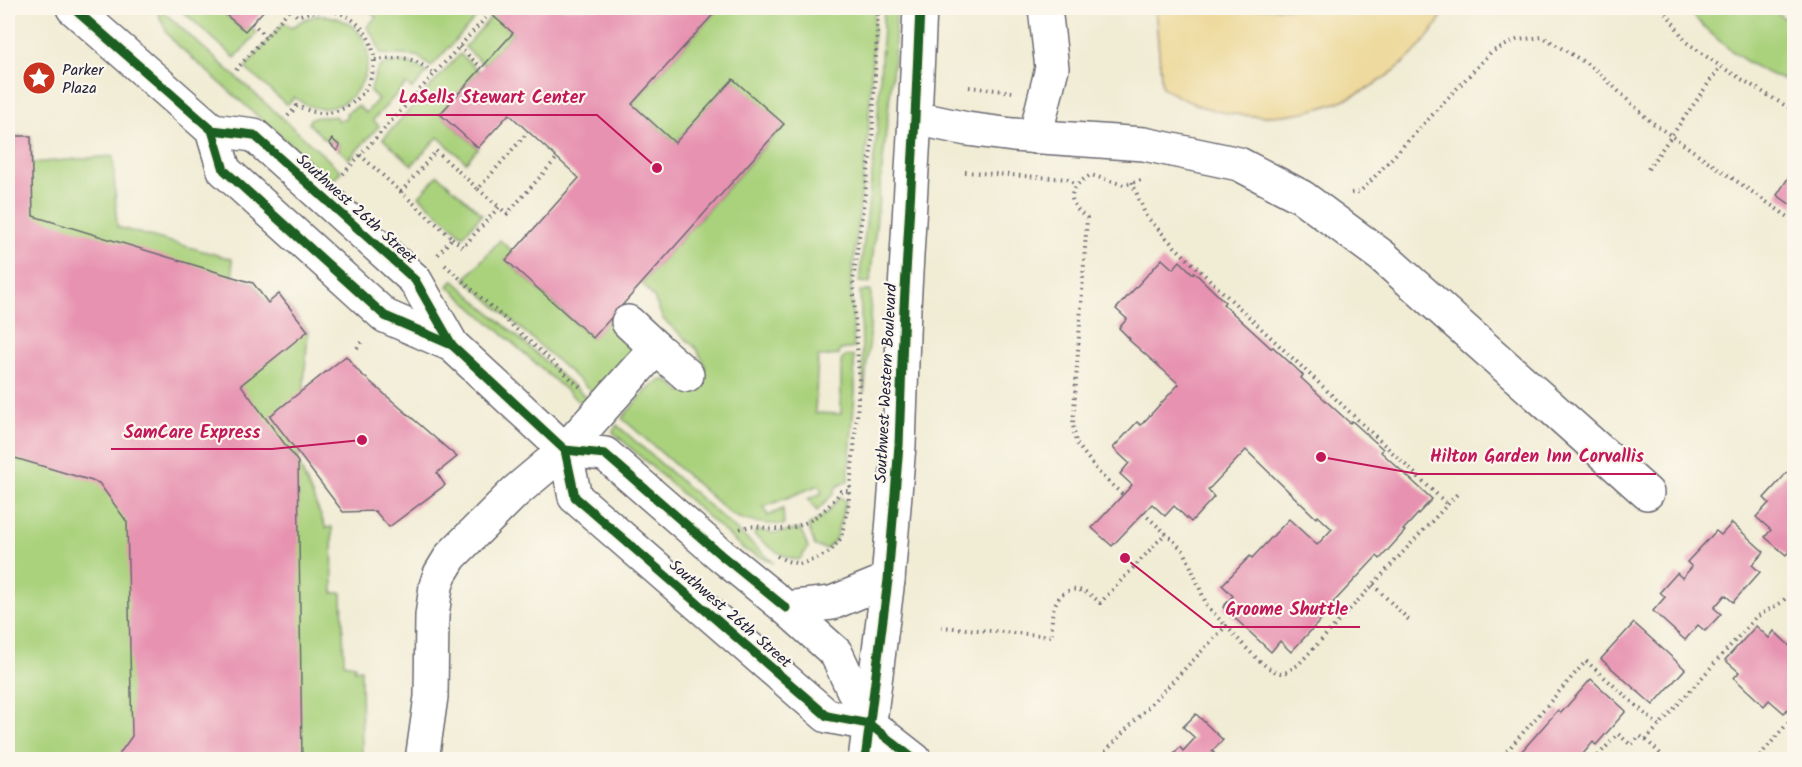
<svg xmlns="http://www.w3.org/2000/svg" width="1802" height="767" font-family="Kalam,sans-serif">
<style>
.green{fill:#aad27d;stroke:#667a5c;stroke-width:1.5}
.sand{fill:#eeda9e;stroke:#887e6c;stroke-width:1.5}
.building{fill:#e792b0}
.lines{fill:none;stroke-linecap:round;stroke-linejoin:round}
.minor-casing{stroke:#6a6971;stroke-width:36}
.major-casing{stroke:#6a6971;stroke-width:36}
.path{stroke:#6a6971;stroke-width:4;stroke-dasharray:1.5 4.5;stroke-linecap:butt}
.minor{stroke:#fff;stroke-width:33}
.major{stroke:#fff;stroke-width:33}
.cycleway-casing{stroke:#fbf7ec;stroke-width:13}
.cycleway{stroke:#1b5e20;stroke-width:9}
.labels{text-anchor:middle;stroke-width:4.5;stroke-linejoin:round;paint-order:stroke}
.poi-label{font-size:16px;fill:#22223b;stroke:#fbf7ec;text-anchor:start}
.street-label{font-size:16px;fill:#22223b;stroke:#fbf7ec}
.leader{fill:none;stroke:#c2185b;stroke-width:2}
.callout-dot{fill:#c2185b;stroke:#fbf7ec;stroke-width:2}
.callout-label{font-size:18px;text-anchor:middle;font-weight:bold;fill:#c2185b;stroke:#fbf7ec;stroke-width:4.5;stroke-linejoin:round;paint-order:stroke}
</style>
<rect width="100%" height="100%" fill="#fbf7ec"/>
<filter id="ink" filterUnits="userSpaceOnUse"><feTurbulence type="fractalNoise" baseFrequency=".0167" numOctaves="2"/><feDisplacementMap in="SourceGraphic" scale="12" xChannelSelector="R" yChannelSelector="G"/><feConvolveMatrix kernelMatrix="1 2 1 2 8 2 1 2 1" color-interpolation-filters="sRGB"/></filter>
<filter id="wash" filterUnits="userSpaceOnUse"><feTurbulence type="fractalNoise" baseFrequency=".008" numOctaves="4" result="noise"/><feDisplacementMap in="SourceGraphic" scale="24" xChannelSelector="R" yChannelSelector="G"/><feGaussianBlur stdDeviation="1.35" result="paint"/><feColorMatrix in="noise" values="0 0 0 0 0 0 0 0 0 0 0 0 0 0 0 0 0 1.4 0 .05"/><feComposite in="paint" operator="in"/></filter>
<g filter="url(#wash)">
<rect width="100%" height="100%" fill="#f1ecd4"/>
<g class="green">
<polygon points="156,8 159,8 341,171 332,182 174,42 167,33"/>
<polygon points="179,8 218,8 244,31 249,26 257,33 235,58"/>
<polygon points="366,8 485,8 431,67 417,56 381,54 374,37 367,27 376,17"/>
<path d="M719 8H875L868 136 851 285 854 348 840 350 839 355 818 357 815 413 841 414V361L846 356H854L855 392 848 481 836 487 834 493 817 511 808 499 822 493 819 485 764 507 768 516 783 509 784 525C766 524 748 523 732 515L622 418C631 409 653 379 665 380 671 381 677 388 681 392L706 368 697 349 663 319 654 298 642 283 784 125 733 79 675 143 632 104Z"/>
<polygon points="884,8 896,8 895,47 870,283 859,282 877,132"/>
<path d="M1686 8H1769L1787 20 1794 23V83C1750 71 1716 41 1686 8Z"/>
<path d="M317 15C412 20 356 146 294 97L287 105 245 68 284 22 291 28 303 20Z"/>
<polygon points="493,15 513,33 484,65 465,47"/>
<polygon points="460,54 479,71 440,114 478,148 466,162 438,137 412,165 383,139"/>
<path d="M398 62C410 63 417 65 427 73L412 89 406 84 373 120 379 126 349 159 338 149 340 146 333 139 329 143 309 124 310 119C314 116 328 118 335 116L338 121 347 118 346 113 358 106 366 113 378 99 370 91C379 69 372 65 398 62Z"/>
<polygon points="8,136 31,136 32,163 113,156 117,227 232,259 233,277 253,283 268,303 279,294 308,331 298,462 326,528 332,527 333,593 342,593 344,663 355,665 354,670 361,669 362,759 8,759"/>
<polygon points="438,175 482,214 463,236 419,196"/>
<polygon points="500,240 513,252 506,260 592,338 609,320 623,332 634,345 635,362 599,398 465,279"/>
<polygon points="453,280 595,405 586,408 448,286"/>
<polygon points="860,291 871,291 870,336 864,393"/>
<polygon points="617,425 774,563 745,550 613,432"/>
<polygon points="840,497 846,501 835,540 826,549 815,546 808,526 827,513"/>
<path d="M801 529 808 548 799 560C783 559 767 545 754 535L756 530 774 533Z"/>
</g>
<path class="sand" d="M1155 8H1446C1397 107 1255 149 1162 87Z"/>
<g id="blocks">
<g class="building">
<polygon points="218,8 266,8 245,31"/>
<polygon points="484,8 526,8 531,12 536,8 719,8 632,104 675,143 733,79 784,124 593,338 506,260 579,178 509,114 478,148 440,114 513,33"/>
<polygon points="8,136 31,136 33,216 253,283 268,303 279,294 308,331 241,385 298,462 302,760 115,760 132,736 127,522 99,483 8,456"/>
<polygon points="332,139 340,146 337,151 329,143"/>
<polygon points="1794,169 1794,207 1777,195"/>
<polygon points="1162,259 1173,269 1180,261 1193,274 1194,272 1225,302 1223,304 1271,348 1273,347 1303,375 1301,378 1350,423 1352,421 1383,449 1381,452 1432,499 1403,530 1405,531 1380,559 1377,556 1330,606 1332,608 1291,652 1280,641 1271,652 1223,607 1233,596 1222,585 1250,556 1252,558 1289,519 1317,545 1332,529 1318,516 1316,518 1246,450 1208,490 1214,497 1191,522 1174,506 1165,516 1152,504 1112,546 1092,528 1132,485 1120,474 1129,463 1113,448 1137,422 1141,425 1179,384 1129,340 1130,339 1119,328 1127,319 1116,309"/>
<polygon points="346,356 359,372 457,457 437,473 445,485 389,527 375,511 343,512 270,416"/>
<polygon points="1792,467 1794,469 1794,552 1791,549 1786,555 1765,537 1771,530 1756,517 1769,503 1764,498"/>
<polygon points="1732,523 1764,552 1752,565 1760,572 1733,602 1725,595 1714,608 1721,614 1705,631 1698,625 1685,640 1653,611 1665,597 1660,592 1677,573 1682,578 1692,567 1687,562 1716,531 1721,535"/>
<polygon points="1634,623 1685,669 1653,705 1601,659"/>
<polygon points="1756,626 1769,638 1774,631 1794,650 1794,702 1784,713 1769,700 1764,706 1734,678 1739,672 1725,660"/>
<polygon points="1591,679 1626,711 1596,745 1593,742 1578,760 1514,760 1558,710 1561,713"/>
<polygon points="1196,714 1223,740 1212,751 1221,760 1169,760 1180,747 1183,751 1195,738 1183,727"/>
</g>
</g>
</g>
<g filter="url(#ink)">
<use href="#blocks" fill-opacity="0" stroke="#6a6971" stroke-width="1.5"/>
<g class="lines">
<g class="minor-casing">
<g id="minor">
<polyline points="73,8 212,130 224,170 385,316 452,345"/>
<polyline points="915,118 967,129 1013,135 1144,144 1239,164 1302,197 1382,256 1647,493"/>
<polyline points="212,130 254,135 415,280 452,345 565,450 575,497 827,716 869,724"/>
<polyline points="1035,137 1052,68 1045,8"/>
<polyline points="656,348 687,375"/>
<polyline points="565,450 605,454 721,555 786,608 836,653 869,724 915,760"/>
<polyline points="786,608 832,603 888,580"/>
<polyline points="422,760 431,697 432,616 436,586 440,574 451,556 515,492 565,450 656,348 628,322"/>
</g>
</g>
<g class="major-casing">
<polyline id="major" points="865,760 888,580 899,445 904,307 915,118 920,8"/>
</g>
<g class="path">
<polyline points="1663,8 1686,42 1720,66 1794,111"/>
<polyline points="252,23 266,36"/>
<polyline points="459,47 482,68"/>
<path d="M375 60C404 57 411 55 434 74"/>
<polyline points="236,70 291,8"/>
<polyline points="969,87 1014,92"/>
<path d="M288 116 297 106C307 110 317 114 328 113 373 106 391 50 354 21 336 7 318 9 297 16L290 9"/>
<polyline points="360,155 452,238 436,257"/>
<polyline points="1648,169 1720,67"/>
<polyline points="965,172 1068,179 1075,185"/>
<polyline points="343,174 490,13"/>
<polyline points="1132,182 1146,216 1175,247 1448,505"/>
<polyline points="478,189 499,207"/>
<polyline points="401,192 436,151 478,189 528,132"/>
<polyline points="1351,193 1359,192 1365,187 1491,52 1517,40 1543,37 1594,68 1650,121 1794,221"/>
<polyline points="452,238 463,247 499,207 507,214 557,158"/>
<polyline points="445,265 580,387"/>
<polyline points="357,348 364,340"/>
<path d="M1122 494 1101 475 1076 443 1073 425 1087 218C1065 202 1068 187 1091 175L1124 185 1145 179"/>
<polyline points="1143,513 1172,539 1185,553 1207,606 1226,626"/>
<path d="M740 529C756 523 762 529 777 529 804 530 826 512 841 491H850"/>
<polyline points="777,556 787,561 800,564 816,559 830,552 841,538 848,507 857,418 859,377 853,281 872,143 878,8"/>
<polyline points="1373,585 1409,620"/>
<path d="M941 627 1052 636C1052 627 1051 615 1054 607 1064 582 1085 587 1100 603L1166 533"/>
<polyline points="1646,740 1667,760"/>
<path d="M1097 760 1226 626C1238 638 1263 670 1280 673 1287 674 1292 668 1298 665L1460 491"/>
<polyline points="1499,760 1586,661 1659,726"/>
<polyline points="1594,760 1618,734 1631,745 1640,736 1646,740 1756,617 1782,602 1794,589"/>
<polyline points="1756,760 1794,716"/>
</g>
<use href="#minor" class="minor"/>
<use href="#major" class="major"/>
<g class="cycleway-casing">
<g id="cycleway">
<polyline points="73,8 212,130 224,170 385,316 452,345"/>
<polyline points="212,130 254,135 415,280 452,345 565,450 575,497 827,716 869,724 915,760"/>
<polyline points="565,450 605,454 721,555 786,608"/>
<polyline points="865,760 888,580 899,445 904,307 915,118 920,8"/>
</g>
</g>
<use href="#cycleway" class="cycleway"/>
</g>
</g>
<defs>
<g id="sight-disc" transform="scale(1.725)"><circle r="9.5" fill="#c8321e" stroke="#fbf7ec"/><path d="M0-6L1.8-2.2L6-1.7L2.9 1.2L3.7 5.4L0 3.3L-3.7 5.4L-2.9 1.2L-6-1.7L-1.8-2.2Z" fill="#fff"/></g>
</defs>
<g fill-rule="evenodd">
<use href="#sight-disc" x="39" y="78"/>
</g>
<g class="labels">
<g class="poi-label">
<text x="62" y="75">Parker<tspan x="62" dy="18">Plaza</tspan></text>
</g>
<g class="street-label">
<text transform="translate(357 208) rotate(42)" y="6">Southwest 26th Street</text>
<text transform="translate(885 383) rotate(-87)" y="6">Southwest Western Boulevard</text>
<text transform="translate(731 613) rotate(41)" y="6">Southwest 26th Street</text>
</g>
</g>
<path class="leader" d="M657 168L597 115H386M362 440L272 449H111M1321 457L1418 474H1656M1125 558L1213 627H1360"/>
<g class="callout-dot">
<circle cx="657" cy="168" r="6"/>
<circle cx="362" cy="440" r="6"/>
<circle cx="1321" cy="457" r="6"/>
<circle cx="1125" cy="558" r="6"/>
</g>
<g class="callout-label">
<text x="492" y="103">LaSells Stewart Center</text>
<text x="192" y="438">SamCare Express</text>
<text x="1537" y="462">Hilton Garden Inn Corvallis</text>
<text x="1287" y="615">Groome Shuttle</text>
</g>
<rect width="1802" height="767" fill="none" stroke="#fbf7ec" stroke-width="30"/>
</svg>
